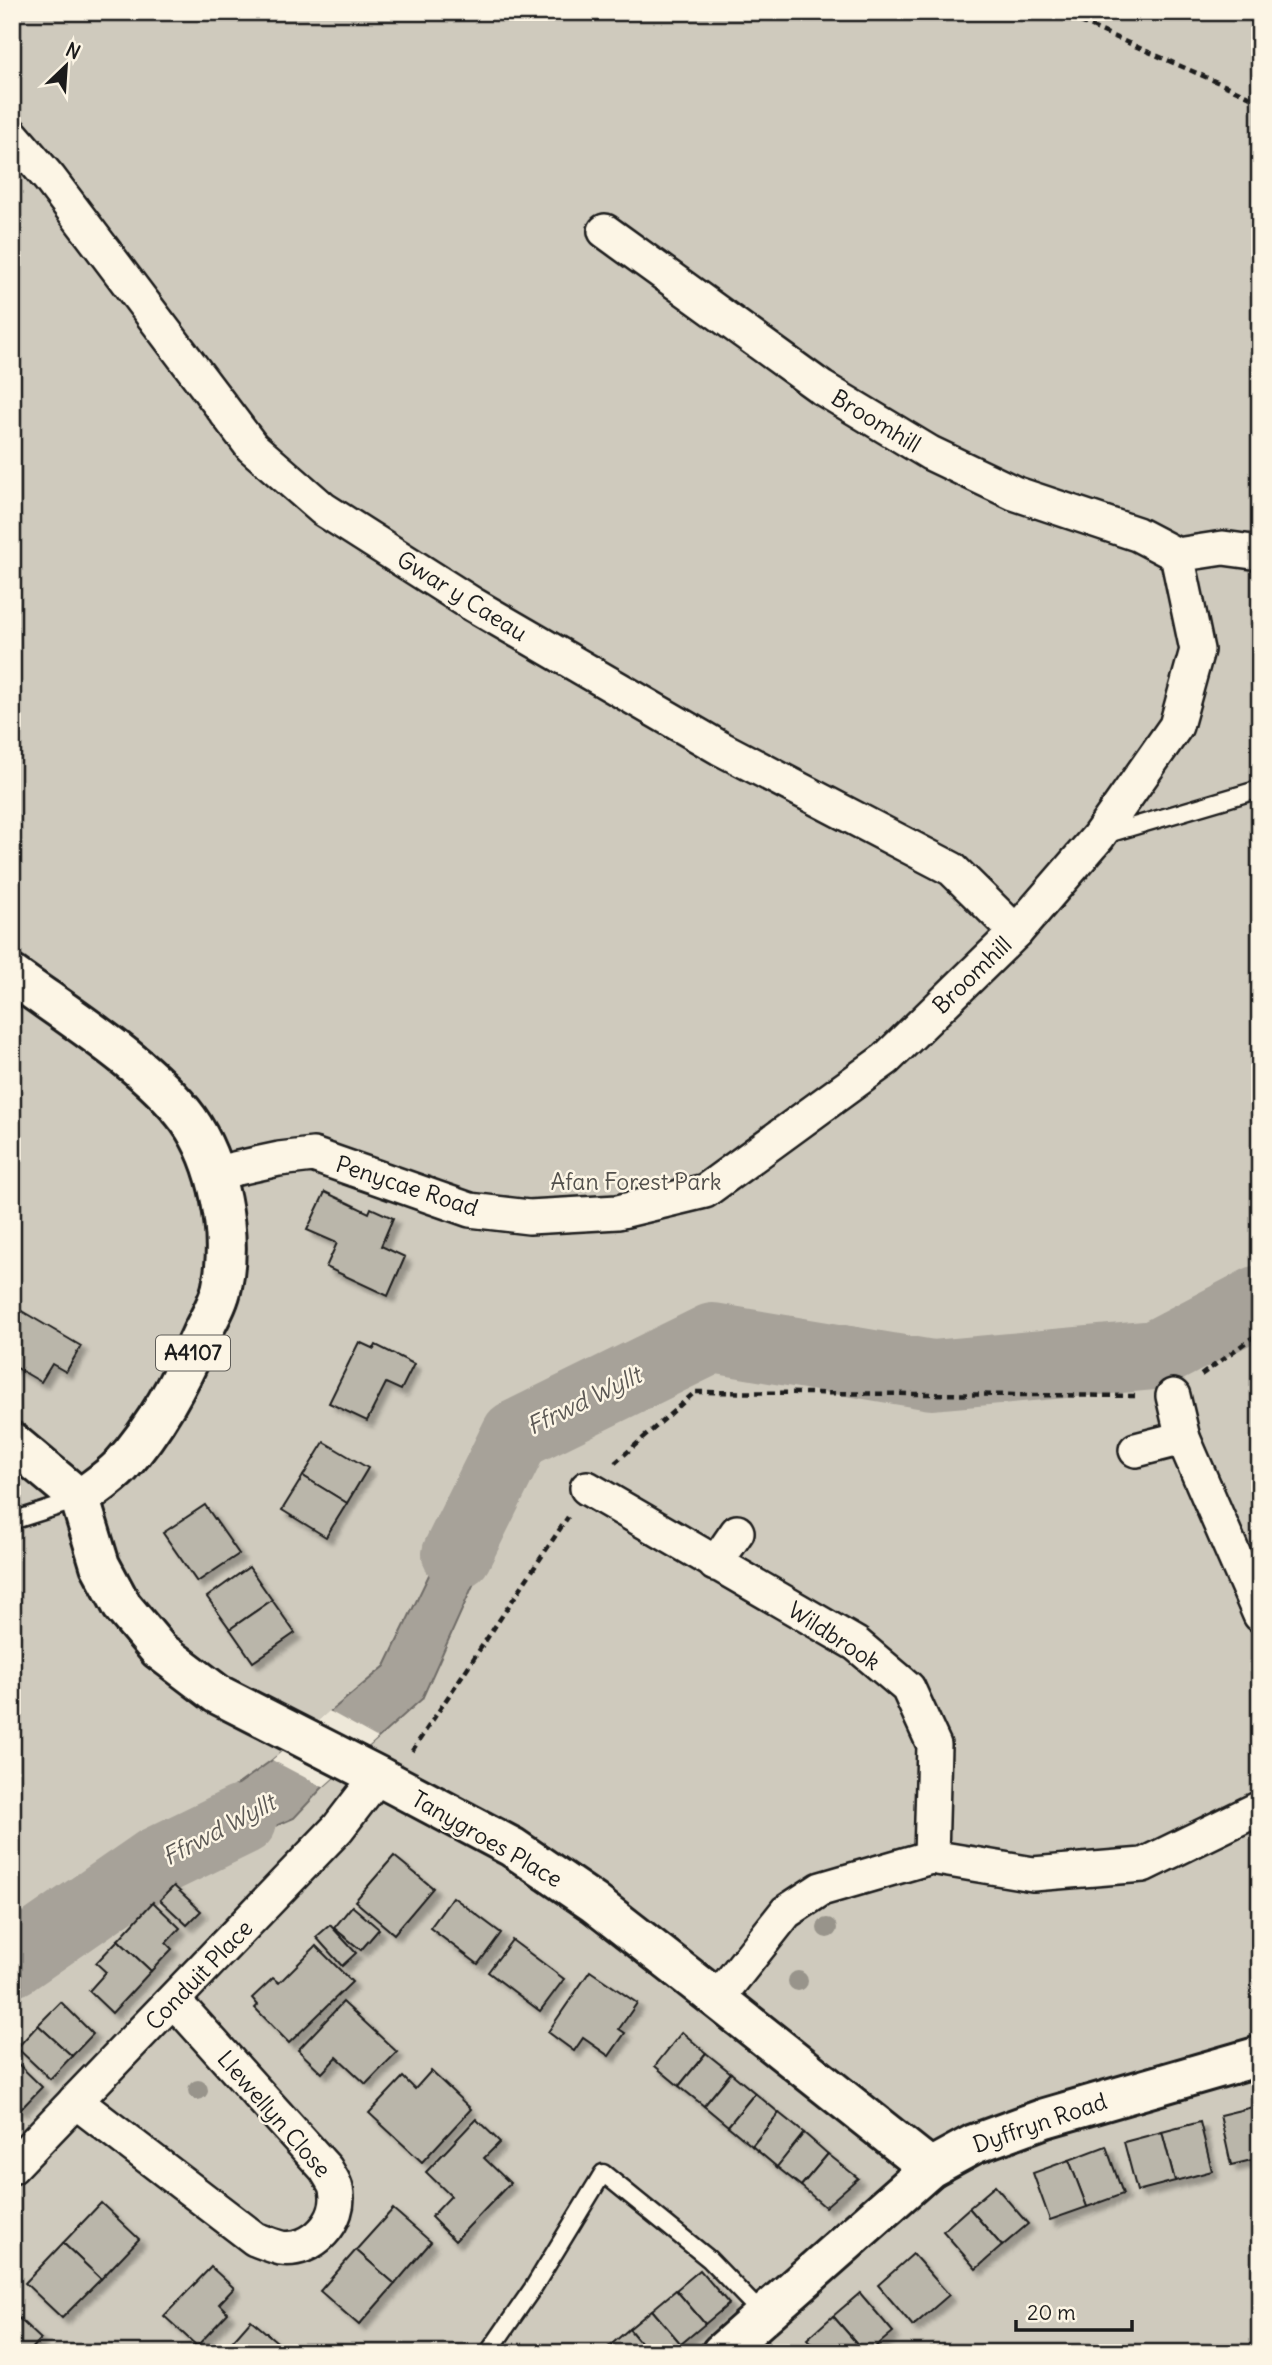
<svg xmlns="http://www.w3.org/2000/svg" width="1272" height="2365" font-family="Delius,sans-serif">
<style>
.green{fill:#cfcabd;stroke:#76736c;stroke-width:2}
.water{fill:#a7a299;stroke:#6f6c67;stroke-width:2}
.pier{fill:#eee8d9}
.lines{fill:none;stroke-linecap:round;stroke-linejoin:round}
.river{stroke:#a7a299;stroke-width:70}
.building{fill:#bab6aa;stroke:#1c1c1c;stroke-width:2;filter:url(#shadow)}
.service-casing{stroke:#1c1c1c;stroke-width:21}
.minor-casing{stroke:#1c1c1c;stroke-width:38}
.tertiary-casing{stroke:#1c1c1c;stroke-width:44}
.primary-casing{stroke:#1c1c1c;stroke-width:44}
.path{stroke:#1c1c1c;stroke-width:4.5;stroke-dasharray:7 5;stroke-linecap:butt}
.service{stroke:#fcf5e5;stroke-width:16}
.minor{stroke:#fcf5e5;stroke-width:33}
.tertiary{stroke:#fcf5e5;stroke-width:38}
.primary{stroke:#fcf5e5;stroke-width:38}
.tree{fill:#98948b}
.labels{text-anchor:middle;stroke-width:5;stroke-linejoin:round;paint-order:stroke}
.shield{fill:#fcf5e5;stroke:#5f5d58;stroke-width:2}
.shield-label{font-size:21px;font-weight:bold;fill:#1c1c1c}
.street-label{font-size:23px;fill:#1c1c1c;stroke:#fcf5e5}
.park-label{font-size:23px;fill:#52504c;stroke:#fcf5e5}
.water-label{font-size:24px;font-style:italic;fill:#5b5854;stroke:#fcf5e5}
</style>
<defs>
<filter id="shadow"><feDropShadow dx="6" dy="6" stdDeviation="2" flood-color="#0004"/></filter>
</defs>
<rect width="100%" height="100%" fill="#eee8d9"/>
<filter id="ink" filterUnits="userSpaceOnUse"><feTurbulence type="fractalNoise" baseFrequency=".0143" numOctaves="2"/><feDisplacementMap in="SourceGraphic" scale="14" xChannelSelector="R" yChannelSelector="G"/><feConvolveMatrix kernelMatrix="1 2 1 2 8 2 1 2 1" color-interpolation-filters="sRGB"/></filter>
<g filter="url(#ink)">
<rect class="green" x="12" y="12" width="1248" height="2341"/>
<polygon class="water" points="484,1461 521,1478 422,1699 323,1787 294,1818 162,1875 147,1840 226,1793 272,1760 385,1666"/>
<polygon class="pier" points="329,1711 378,1738 323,1787 272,1760"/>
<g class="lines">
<g class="river">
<polyline points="457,1554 516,1435 713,1338 932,1375 1155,1355 1260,1300"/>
<polyline points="12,1962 156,1862 242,1820"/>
</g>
</g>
<g class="building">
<polygon points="325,1192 369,1213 371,1208 393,1218 381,1246 405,1257 388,1296 326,1267 337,1243 307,1230"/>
<polygon points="20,1310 81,1346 66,1372 52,1364 41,1382 12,1365 12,1323"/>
<polygon points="359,1342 374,1349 376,1345 414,1364 401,1390 386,1383 367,1421 329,1403"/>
<polygon points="324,1442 368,1468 347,1503 303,1476"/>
<polygon points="303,1476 347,1503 326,1537 282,1510"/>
<polygon points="205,1505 239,1554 197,1582 163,1533"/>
<polygon points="249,1567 272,1600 230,1629 207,1597"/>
<polygon points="272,1600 295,1633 253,1662 230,1629"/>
<polygon points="394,1856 433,1888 394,1934 355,1901"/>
<polygon points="174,1886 201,1911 187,1925 160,1900"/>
<polygon points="453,1897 501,1933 478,1964 430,1928"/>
<polygon points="153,1902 180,1928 166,1943 172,1949 151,1971 118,1940"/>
<polygon points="352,1906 379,1929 361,1950 334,1928"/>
<polygon points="330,1925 356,1953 342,1966 316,1937"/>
<polygon points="118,1940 151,1971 112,2013 89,1991 106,1972 96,1963"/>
<polygon points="512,1940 564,1979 540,2011 488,1972"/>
<polygon points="316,1946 352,1982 289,2043 255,2008 258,2005 252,1998 273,1978 279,1983"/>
<polygon points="590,1971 637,2003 619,2029 625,2033 609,2056 583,2038 574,2051 548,2032"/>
<polygon points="61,2002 93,2034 72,2056 38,2025"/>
<polygon points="343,2002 397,2052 366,2084 337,2057 322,2073 298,2050"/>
<polygon points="38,2025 72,2056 50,2079 17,2048"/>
<polygon points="682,2032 706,2053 679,2086 655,2066"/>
<polygon points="706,2053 731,2073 704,2106 679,2086"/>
<polygon points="12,2058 42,2087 20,2110 12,2103"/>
<polygon points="431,2071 471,2109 422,2162 369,2113 403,2077 415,2089"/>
<polygon points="731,2073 755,2093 728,2126 704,2106"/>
<polygon points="755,2093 779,2113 752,2146 728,2126"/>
<polygon points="1257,2106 1260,2116 1260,2158 1231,2165 1220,2115"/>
<polygon points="779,2113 804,2133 777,2167 752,2146"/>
<polygon points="476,2119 500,2142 484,2158 510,2183 455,2241 431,2217 451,2196 426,2172"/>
<polygon points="1200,2122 1212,2171 1175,2181 1162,2132"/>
<polygon points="1162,2132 1175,2181 1137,2191 1124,2142"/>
<polygon points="804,2133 828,2154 801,2186 777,2167"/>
<polygon points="1106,2146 1123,2194 1087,2207 1069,2160"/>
<polygon points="828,2154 858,2178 825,2207 801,2186"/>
<polygon points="1069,2160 1087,2207 1050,2220 1033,2173"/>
<polygon points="995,2186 1028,2224 1002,2246 969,2208"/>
<polygon points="101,2203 139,2239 101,2279 63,2243"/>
<polygon points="969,2208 1002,2246 976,2269 943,2231"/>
<polygon points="393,2209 431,2242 395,2284 356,2250"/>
<polygon points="63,2243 101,2279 62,2318 25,2283"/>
<polygon points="356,2250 395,2284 359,2325 320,2291"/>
<polygon points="913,2254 949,2295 913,2326 878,2285"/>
<polygon points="211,2267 234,2288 219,2304 228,2313 197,2346 164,2316"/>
<polygon points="700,2270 729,2304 705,2324 676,2290"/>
<polygon points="676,2290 705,2324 681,2344 652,2310"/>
<polygon points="860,2293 893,2332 868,2353 865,2353 833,2316"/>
<polygon points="652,2310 681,2344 670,2353 649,2353 629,2329"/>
<polygon points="12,2312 41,2339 28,2353 12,2353"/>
<polygon points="833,2316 865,2353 819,2353 807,2339"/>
<polygon points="251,2320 289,2352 288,2353 222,2353"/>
<polygon points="629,2329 649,2353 608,2353 605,2350"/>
</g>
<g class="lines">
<g class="service-casing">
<g id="service">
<polyline points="1104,835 1260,789"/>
<polyline points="12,1521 78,1500"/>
<polyline points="488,2353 533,2288 603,2173 709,2259 764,2316"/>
</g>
</g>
<g class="minor-casing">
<g id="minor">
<polyline points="12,135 49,178 252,447 323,509 472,604 720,748 952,869 1016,932"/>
<polyline points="605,231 822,388 930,453 1014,493 1137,534 1177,555 1223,548 1260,553"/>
<polyline points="215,1173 279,1159 313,1155 470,1210 529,1217 618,1212 705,1191 886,1059 1016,932 1098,837 1176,726 1197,650 1177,555"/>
<polyline points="1173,1396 1183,1438 1260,1615"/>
<polyline points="1136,1450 1183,1438"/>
<polyline points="587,1488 856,1644 908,1688 934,1745 931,1857"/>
<polyline points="715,1564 737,1532"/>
<polyline points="717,1999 786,1912 821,1889 931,1857 1033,1874 1143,1865 1260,1808"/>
<path d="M75 2101 255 2239C263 2242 273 2246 281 2248 312 2253 343 2220 336 2189 335 2183 329 2175 326 2169L188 2016 173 2002"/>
<polyline points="12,2167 338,1828 378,1776"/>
</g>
</g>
<g class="tertiary-casing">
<g id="tertiary">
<polyline points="80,1499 100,1565 122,1606 159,1650 217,1694 378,1776 512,1847 594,1903 717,1999 930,2168"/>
<polyline points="721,2353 930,2168 974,2144 1045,2118 1260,2056"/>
</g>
</g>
<g class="primary-casing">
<path id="primary" d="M12 975C67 1015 148 1065 188 1119 219 1162 233 1235 222 1286 219 1303 208 1320 201 1335 180 1382 156 1427 121 1466 110 1478 94 1488 80 1499L12 1442"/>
</g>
<g class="path">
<polyline points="1058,12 1260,101"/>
<polyline points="1201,1375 1260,1332"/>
<polyline points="615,1463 695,1392 1140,1396"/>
<polyline points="412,1751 568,1517"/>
</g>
<use href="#service" class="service"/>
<use href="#minor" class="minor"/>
<use href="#tertiary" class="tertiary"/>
<use href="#primary" class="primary"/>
</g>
<g class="tree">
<circle cx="827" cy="1928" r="10"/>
<circle cx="798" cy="1981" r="10"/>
<circle cx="198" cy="2090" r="10"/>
</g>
</g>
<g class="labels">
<rect class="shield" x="156" y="1335.5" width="74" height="35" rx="5"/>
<g class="shield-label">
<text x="193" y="1360">A4107</text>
</g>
<g class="street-label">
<text transform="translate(876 421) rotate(31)" y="8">Broomhill</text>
<text transform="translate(462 596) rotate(32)" y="8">Gwar y Caeau</text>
<text transform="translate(972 975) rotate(-44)" y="8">Broomhill</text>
<text transform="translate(407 1186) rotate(18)" y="8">Penycae Road</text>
<text transform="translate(834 1636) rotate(33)" y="8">Wildbrook</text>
<text transform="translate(487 1839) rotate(30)" y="8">Tanygroes Place</text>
<text transform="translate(199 1975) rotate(-46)" y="8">Conduit Place</text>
<text transform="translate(274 2114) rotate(49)" y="8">Llewellyn Close</text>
<text transform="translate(1040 2123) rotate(-19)" y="8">Dyffryn Road</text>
</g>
<g class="park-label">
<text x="636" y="1190">Afan Forest Park</text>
</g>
<g class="water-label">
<text transform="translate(584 1401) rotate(-26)" y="8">Ffrwd Wyllt</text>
<text transform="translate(219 1830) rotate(-28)" y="8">Ffrwd Wyllt</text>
</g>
</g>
<rect width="1272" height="2365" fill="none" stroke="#fcf5e5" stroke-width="42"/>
<rect x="21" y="21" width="1230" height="2323" fill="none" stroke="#1c1c1c" stroke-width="2.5" filter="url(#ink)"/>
<g transform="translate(66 66) rotate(25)" stroke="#fcf5e5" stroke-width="5" paint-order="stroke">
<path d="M0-5L12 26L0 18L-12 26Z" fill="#1c1c1c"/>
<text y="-10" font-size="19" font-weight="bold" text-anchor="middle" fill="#1c1c1c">N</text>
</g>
<path d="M1016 2320v10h116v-10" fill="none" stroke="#1c1c1c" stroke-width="3.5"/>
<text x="1027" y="2320" font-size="21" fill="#1c1c1c" stroke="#fcf5e5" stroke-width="5" paint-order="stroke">20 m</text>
</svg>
